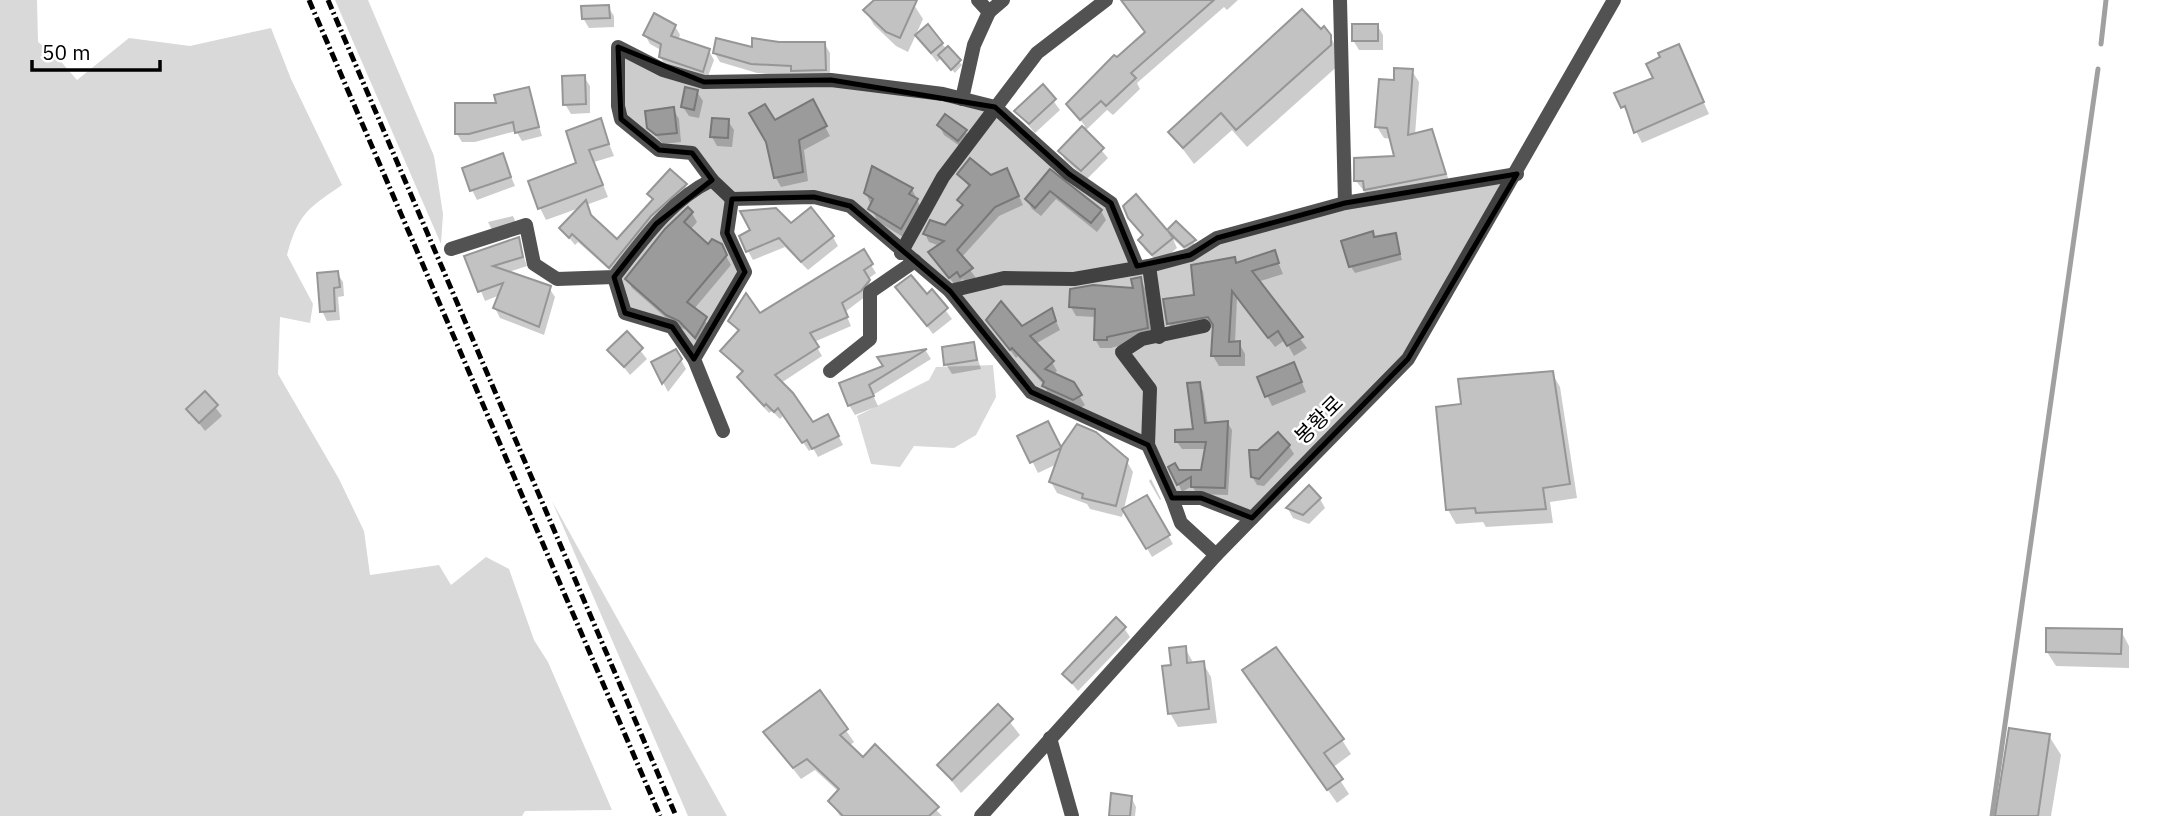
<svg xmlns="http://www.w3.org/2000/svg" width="2176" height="816" font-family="'IBM Plex Sans','Noto Sans KR',sans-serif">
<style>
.green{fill:#d9d9d9}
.shadow{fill:#0003}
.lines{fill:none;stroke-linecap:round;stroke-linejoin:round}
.stream{stroke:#a0a0a0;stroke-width:5}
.building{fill:#c2c2c2;stroke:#969696;stroke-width:2}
.minor{stroke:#525252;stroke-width:14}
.tertiary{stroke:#525252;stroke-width:14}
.rail{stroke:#000;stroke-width:5;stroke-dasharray:10 3.5 2 3.5;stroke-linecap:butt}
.marked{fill:#000;fill-opacity:0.2;stroke:#000;stroke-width:5;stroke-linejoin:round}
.labels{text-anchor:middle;stroke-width:5;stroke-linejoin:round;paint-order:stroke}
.street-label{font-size:21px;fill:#000;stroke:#fff}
</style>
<rect width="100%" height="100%" fill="#fff"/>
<g class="green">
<path d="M0 0H37L38 42 57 57 77 80 129 38 190 46 271 28 291 79 342 185C308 208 298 214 287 255L313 304 310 323 280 317 278 374 339 479 364 531 370 575 439 565 451 585 486 557 509 569 534 640 548 662 612 810 525 811 522 816H0Z"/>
<polygon points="335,0 368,0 434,156 443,214 441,244"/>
<polygon points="993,365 996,397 976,435 954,448 914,446 900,467 871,464 857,416 929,380 936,367"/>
<polygon points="552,501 727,816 688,816"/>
</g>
<g class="shadow">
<polygon points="876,0 910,0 914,5 923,19 908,52 896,46 874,25 865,10"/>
<polygon points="1128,0 1238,0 1227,10 1224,7 1137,83 1140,89 1113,115 1107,110 1085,131 1108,158 1087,179 1065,160 1060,151 1085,126 1068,104 1146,33 1125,3"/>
<polygon points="608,7 614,16 614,27 589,28 583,18"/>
<polygon points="1377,25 1383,35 1383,50 1359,50 1353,40"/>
<polygon points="675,26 680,35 678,40 709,51 714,60 707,79 666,66 660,57 661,50 650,44 645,35"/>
<polygon points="1321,32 1330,36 1340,54 1341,63 1247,147 1232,130 1194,164 1170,132"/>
<polygon points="917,36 942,44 962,65 955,73 941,58 937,62"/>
<polygon points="824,43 830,53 830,79 757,73 720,62 714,52 778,44"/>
<polygon points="1678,46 1709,114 1642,143 1617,94 1655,79"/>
<polygon points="1412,71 1419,82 1415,135 1431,131 1451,186 1372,201 1356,181 1396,158 1392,139 1384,138 1377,127 1395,82"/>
<polygon points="584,77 590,86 590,113 571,114 565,104"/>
<polygon points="1043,87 1060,110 1035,133 1016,111"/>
<polygon points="528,89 542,136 522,141 516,131 475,142 462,142 457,134 498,104"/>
<polygon points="697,92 703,101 699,118 689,116 683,107"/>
<polygon points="812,102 830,136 804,150 808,181 781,187 776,178 768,141 774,122"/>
<polygon points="673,109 679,119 681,142 663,144 648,127"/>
<polygon points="600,121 614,156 594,162 608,197 586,205 593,219 618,242 654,201 650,194 685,185 690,194 615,275 578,242 575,245 561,228 582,207 546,220 540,208 578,164"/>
<polygon points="728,121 734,130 732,147 717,146 712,137"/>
<polygon points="939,125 965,131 971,141 964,149 944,135"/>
<polygon points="502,156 515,186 477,200 472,190"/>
<polygon points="1050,172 1101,211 1106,220 1097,232 1056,199 1041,216 1032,209 1027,200"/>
<polygon points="959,175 1011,178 1023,205 999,216 961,258 976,278 967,284 963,279 955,285 930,253 940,246 929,242 925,234 946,227 964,207 959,200 970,188"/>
<polygon points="912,189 923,212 908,240 877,221 866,193"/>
<polygon points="692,213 697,222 690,230 708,246 726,256 731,265 694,309 711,328 701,346 686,330 673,324 632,288 627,279"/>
<polygon points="513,216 516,223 492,230 488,222"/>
<polygon points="1129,217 1167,233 1176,223 1200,250 1191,255 1173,239 1177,248 1159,263 1145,250 1140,241 1144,237"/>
<polygon points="791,225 833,237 838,246 808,270 785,247 753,260 748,251"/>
<polygon points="1372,233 1375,238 1395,235 1402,260 1355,273 1351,267"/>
<polygon points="518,240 527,266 506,273 549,288 555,297 544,335 500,318 495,308 500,295 485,301 467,257"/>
<polygon points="863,252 876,273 868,279 874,290 845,312 851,326 814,342 822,356 781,383 812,424 833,425 843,445 818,457 813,448 809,451 784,415 780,419 772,411 769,413 744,386 739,377 743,374 722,352 739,333 730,321 760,316"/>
<polygon points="1274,252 1283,274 1257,282 1307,348 1294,356 1285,340 1275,347 1237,298 1235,343 1239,343 1245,354 1245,366 1219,366 1213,356 1215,327 1175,334 1169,323 1235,259 1237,264"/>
<polygon points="337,273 343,282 344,296 338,297 340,320 327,321 322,311"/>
<polygon points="1140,279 1145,288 1152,336 1111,348 1100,348 1095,339 1096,317 1076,316 1071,307 1135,290"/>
<polygon points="897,287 926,296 932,292 952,319 933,334"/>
<polygon points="1051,310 1060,330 1035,344 1052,362 1057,371 1053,375 1072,384 1085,405 1079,409 1049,395 1044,385 1018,356 1016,358 988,320 1022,328"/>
<polygon points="627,334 647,359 630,375 610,350"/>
<polygon points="973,344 981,369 952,374 946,364"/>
<polygon points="926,351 931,359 873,395 878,406 855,415 849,405 885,367 880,359"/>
<polygon points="681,360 686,369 668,392 653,363"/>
<polygon points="1298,373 1306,392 1272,406 1259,378"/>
<polygon points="1552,373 1560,387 1577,498 1550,502 1553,523 1486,527 1483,522 1456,524 1448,510 1463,406"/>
<polygon points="1199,384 1203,391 1208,425 1227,422 1232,430 1228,495 1197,494 1192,486 1182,492 1171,468 1178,472 1202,472 1206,449 1182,449 1177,442 1194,430"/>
<polygon points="205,394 222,416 205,431 188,409"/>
<polygon points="1047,424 1062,450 1126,460 1133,472 1122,517 1090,509 1087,504 1057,493 1051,482 1057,464 1038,473 1020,437"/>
<polygon points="1289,446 1294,454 1264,486 1257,485 1252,476"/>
<polygon points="1151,479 1161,499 1160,500 1149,481"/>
<polygon points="1146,497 1173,544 1152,557 1125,510"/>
<polygon points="1320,499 1325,508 1309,524 1293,518 1288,509"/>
<polygon points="1124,628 1130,637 1078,691 1064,674"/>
<polygon points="2121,631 2129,646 2129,668 2056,666 2047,652"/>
<polygon points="1185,648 1194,664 1203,663 1211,677 1217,723 1178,727 1170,713 1173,666"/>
<polygon points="1244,671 1342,740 1351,754 1332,768 1349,794 1337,803"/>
<polygon points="819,692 854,742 849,746 863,759 875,746 942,816 840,816 830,801 839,792 815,770 801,779 765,733"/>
<polygon points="998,707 1020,735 961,793 939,765"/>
<polygon points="2049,736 2061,755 2051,816 1997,816"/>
<polygon points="1131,797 1136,807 1135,816 1110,816"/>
</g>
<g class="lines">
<g class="stream">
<polyline points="2101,44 2106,0"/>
<polyline points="1992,816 2098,69"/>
</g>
</g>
<g class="building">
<polygon points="874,0 917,0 900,38 886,32 863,10"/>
<polygon points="1121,0 1214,0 1131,73 1136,78 1106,106 1101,101 1080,120 1066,104 1114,55 1117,57 1145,32"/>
<polygon points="609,5 610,18 582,19 581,6"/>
<polygon points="1302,9 1321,29 1324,26 1331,35 1331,45 1236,130 1221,113 1183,148 1168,132"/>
<polygon points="654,13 676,25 671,36 710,49 703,72 659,57 661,44 643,35"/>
<polygon points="928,24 943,43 931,53 915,35"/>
<rect x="1352" y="24" width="26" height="17"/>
<polygon points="716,38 752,47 752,38 779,42 825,42 826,70 791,71 791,66 751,64 713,53"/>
<polygon points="1679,44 1704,102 1634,133 1625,106 1621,108 1614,93 1653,78 1646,64 1660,57 1658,53"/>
<polygon points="948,46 961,60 951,70 938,55"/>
<polygon points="1394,68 1413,69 1408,135 1432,129 1446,174 1364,190 1363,181 1354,181 1354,158 1394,156 1387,128 1375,127 1379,79 1394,80"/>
<polygon points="585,75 586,104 563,105 562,76"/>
<polygon points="1043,84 1056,99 1029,124 1014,111"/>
<polygon points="529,87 539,127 515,133 513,122 469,134 455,134 455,103 496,103 494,95"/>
<polygon points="685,87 698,90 694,110 681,107"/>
<polygon points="813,99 827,126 799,140 803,172 774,178 766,142 749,113 765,104 775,120"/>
<polygon points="674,107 677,133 656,135 647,128 645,111"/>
<polygon points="945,114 967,130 958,141 937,125"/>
<polygon points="601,118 609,144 589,150 603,185 538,209 528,181 576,163 566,131"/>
<polygon points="712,118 729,119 728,138 710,137"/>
<polygon points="1082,126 1104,148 1081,171 1058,151"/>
<polygon points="503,153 511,177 470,191 462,168"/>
<polygon points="970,158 991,175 1007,168 1019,196 995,207 957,250 973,268 960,277 957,272 949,278 928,252 944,241 923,234 930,220 945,225 963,205 957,200 970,185 957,174"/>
<polygon points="872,166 913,188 909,194 918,199 901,229 868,209 873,199 864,193"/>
<polygon points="670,169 687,184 651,216 609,268 572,234 569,238 559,228 586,200 591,215 617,239 653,199 647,194"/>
<polygon points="1050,169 1102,210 1091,223 1050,191 1035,208 1025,199"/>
<polygon points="1136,194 1167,230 1176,221 1196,240 1184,247 1168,231 1173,238 1152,255 1138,240 1143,235 1128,218 1123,206"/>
<polygon points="688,207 693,212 684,222 708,244 712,239 722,244 727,255 687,302 707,317 695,338 679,321 666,315 625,279 665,229"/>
<polygon points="811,207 834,236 801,262 779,238 746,252 739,236 750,230 740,211 776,208 791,223"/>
<polygon points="1373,231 1374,237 1396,233 1400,254 1349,267 1341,241"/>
<polygon points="519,237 523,257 493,266 551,286 539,327 493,308 503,283 478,292 464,256"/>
<polygon points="864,249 873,264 864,270 870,280 861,291 842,303 848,317 810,333 819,347 775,375 793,393 813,422 828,414 839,436 812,449 807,440 802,443 778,408 774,412 766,404 764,406 737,377 743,371 720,351 739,330 728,321 746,293 760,313"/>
<polygon points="1275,250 1279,263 1252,271 1303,337 1287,346 1278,331 1268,338 1232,291 1229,342 1240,341 1240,356 1211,356 1213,325 1208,317 1167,324 1163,299 1194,295 1191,265 1235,257 1236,263"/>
<polygon points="338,271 340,287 334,288 335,311 320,312 317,273"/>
<polygon points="911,275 927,294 932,289 948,308 927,326 895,287"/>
<polygon points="1141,277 1148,328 1107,337 1107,340 1094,340 1095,309 1069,307 1070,289 1093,285 1133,288 1131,279"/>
<polygon points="1001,301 1022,326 1052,308 1056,321 1030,336 1054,361 1045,369 1074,382 1082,395 1073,400 1042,386 1044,382 1012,348 1010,350 986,320"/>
<polygon points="627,331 643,348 624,367 607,350"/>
<polygon points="974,342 977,360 944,365 942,347"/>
<polygon points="676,349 682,359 662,384 651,362"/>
<polygon points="927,349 869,385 874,396 848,406 839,383 883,366 877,357"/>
<polygon points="1294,362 1302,382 1265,397 1257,377"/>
<polygon points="1553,371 1570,484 1543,488 1546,509 1476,513 1475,508 1446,510 1436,407 1461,404 1458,379"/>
<polygon points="1200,382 1205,423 1228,421 1225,488 1191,487 1191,477 1177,485 1168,467 1175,463 1179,470 1201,470 1206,442 1175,442 1175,430 1193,429 1187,383"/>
<polygon points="205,391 218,405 199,423 186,409"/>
<polygon points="1048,421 1061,447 1077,424 1096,432 1128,459 1116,506 1082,498 1083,494 1049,482 1061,448 1030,463 1017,436"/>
<polygon points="1278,432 1290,445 1259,479 1251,477 1249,450 1258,450"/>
<polygon points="1309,485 1321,498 1303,515 1286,508"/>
<polygon points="1147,495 1170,535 1146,549 1122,509"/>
<polygon points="1116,617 1126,627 1072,683 1062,674"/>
<polygon points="2046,628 2122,629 2121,654 2046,652"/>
<polygon points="1186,646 1187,663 1204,661 1209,709 1168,714 1162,666 1171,665 1169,648"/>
<polygon points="1276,647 1344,739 1324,753 1343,779 1327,790 1242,670"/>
<polygon points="820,690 848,729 840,735 863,757 875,744 939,807 929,816 843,816 828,801 839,789 807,759 793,768 763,732"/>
<polygon points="998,704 1013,719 952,780 937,765"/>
<polygon points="2009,728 2050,734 2038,816 1995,816"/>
<polygon points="1111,793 1132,796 1130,816 1109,816"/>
</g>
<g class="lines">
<g class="minor">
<polyline points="1340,0 1345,203"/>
<polyline points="989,12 1003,0"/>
<polyline points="962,99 974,45 989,12 978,0"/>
<polyline points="712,180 692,153 659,150 621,119 618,106 618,47 663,70 704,82 831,80 943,94 995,107 1069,174 1111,203 1137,266"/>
<path d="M451 249 526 225 534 264 557 279 614 277C642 241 670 200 712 180L732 199 814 197 850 206 950 291 1031 392 1148 445 1172 498H1201L1252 518"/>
<polyline points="901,253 943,177 1037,53 1106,0"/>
<polyline points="1149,266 1159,337"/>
<polyline points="614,277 625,313 672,327 694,359"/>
<polyline points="950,291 1004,278 1074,279 1149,266 1190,255 1217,238 1345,203 1517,174"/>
<polyline points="830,371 870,339 870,292 915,261"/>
<polyline points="723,431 694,359 745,272 727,233 732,199"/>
<polyline points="1148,445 1150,389 1122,352 1142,339 1204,326"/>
<polyline points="1172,498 1181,523 1216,555"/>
<polyline points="1050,738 1072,816"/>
</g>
<polyline class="tertiary" points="981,816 1216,555 1408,359 1614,0"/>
<g class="rail">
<polyline points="309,0 660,816"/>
<polyline points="328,0 676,816"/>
</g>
</g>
<path class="marked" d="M618 47 704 82 831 80 995 107 1069 174 1111 203 1137 266 1190 255 1217 238 1345 203 1517 174 1408 359 1252 518 1201 498H1172L1148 445 1031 392 950 291 850 206 814 197 732 199 727 233 745 272 694 359 672 327 625 313 614 277 656 224 712 180 692 153 659 150 621 119Z"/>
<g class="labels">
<g class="street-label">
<text transform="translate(1319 420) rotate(-45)" y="7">봉황로</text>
</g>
</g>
<path d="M32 60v10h128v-10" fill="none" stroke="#000000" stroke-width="3.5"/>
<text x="42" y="60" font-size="21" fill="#000000" stroke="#ffffff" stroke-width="5" paint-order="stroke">50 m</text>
</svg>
